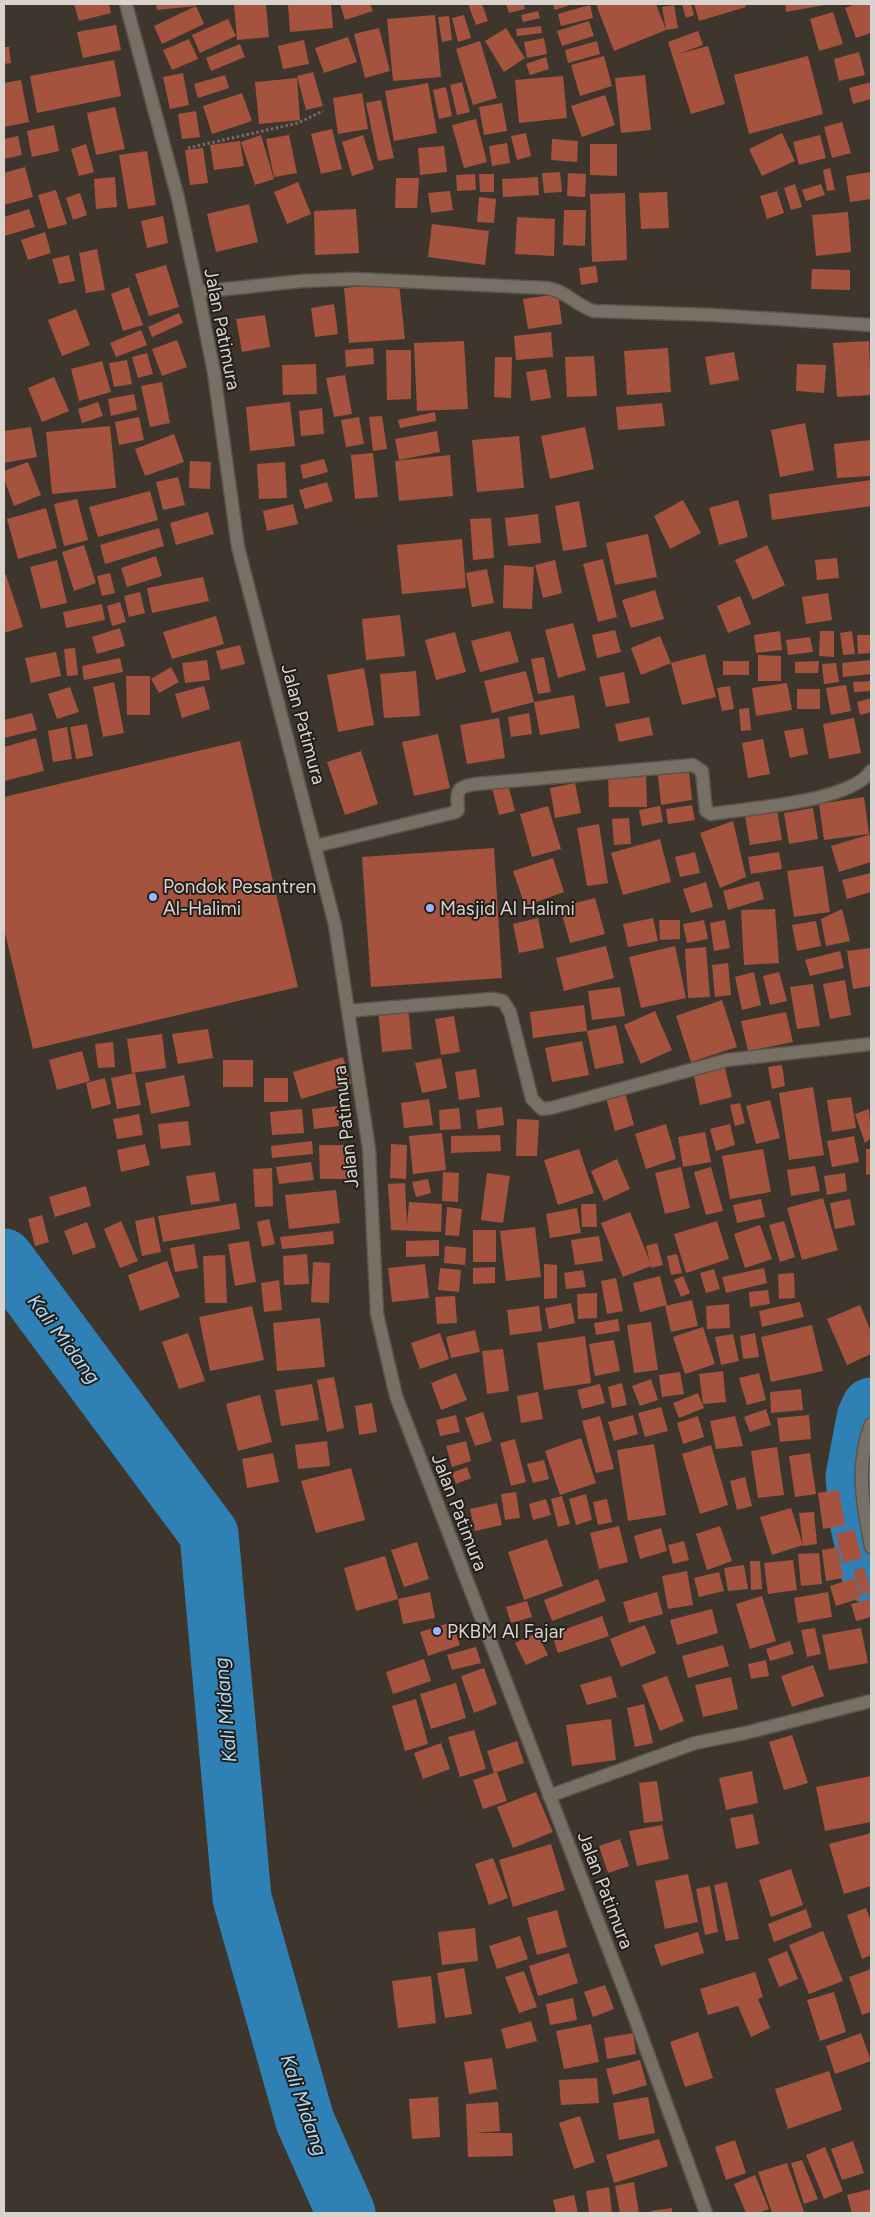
<svg xmlns="http://www.w3.org/2000/svg" width="875" height="2217" font-family="Figtree,sans-serif">
<style>
.lines{fill:none;stroke-linecap:round;stroke-linejoin:round}
.river{stroke:#2e80b5;stroke-width:59}
.building{fill:#a5533f}
.minor-casing{stroke:#5b544c;stroke-width:15}
.path{stroke:#756d66;stroke-width:3;stroke-dasharray:2.5 2.5;stroke-linecap:butt}
.minor{stroke:#786f65;stroke-width:12}
.poi-dot{fill:#97b6fd;stroke:#221e1a;stroke-width:2}
.labels{text-anchor:middle;stroke-width:4;stroke-linejoin:round;paint-order:stroke}
.street-label{font-size:19px;fill:#d9d3ce;stroke:#221e1a}
.poi-label{font-size:19px;fill:#d9d3ce;stroke:#221e1a;text-anchor:start}
.water-label{font-size:20px;font-style:italic;fill:#b0d6f4;stroke:#221e1a}
</style>
<rect width="100%" height="100%" fill="#3e362d"/>
<g class="lines">
<g class="river">
<polyline points="4,1258 209,1534 242,1898 305,2121 346,2213"/>
<polyline points="871,1407 866,1418 855,1477 859,1521 871,1575"/>
</g>
</g>
<g class="building">
<polygon points="74,4 109,4 111,13 79,21"/>
<polygon points="156,4 196,4 196,6 157,10"/>
<polygon points="234,4 266,4 269,37 237,40"/>
<polygon points="288,4 331,4 333,28 290,32"/>
<polygon points="340,4 370,4 373,11 345,20"/>
<polygon points="468,4 482,4 488,21 476,25"/>
<polygon points="506,4 524,4 525,9 509,13"/>
<polygon points="553,4 573,4 555,10"/>
<polygon points="596,4 656,4 666,30 662,7 674,5 678,28 666,30 614,51"/>
<polygon points="682,4 691,4 694,15 686,18"/>
<polygon points="694,4 745,4 746,7 699,21"/>
<polygon points="785,4 825,4 825,5 786,12"/>
<polygon points="856,4 871,4 871,33 856,38 845,8"/>
<polygon points="590,5 593,18 561,26 558,14"/>
<polygon points="196,6 204,24 162,44 154,26"/>
<polygon points="538,11 540,18 523,22 521,15"/>
<polygon points="833,12 843,44 819,51 810,19"/>
<polygon points="435,15 441,77 393,81 387,19"/>
<polygon points="464,15 471,38 458,42 452,18"/>
<polygon points="449,16 452,40 442,42 438,17"/>
<polygon points="228,19 236,36 200,53 192,35"/>
<polygon points="589,21 594,36 562,46 557,31"/>
<polygon points="116,25 121,50 83,58 77,32"/>
<polygon points="541,26 542,33 517,36 516,29"/>
<polygon points="379,28 390,71 365,78 354,34"/>
<polygon points="506,28 525,58 504,72 485,41"/>
<polygon points="698,31 703,45 678,54 708,46 725,104 691,114 668,42"/>
<polygon points="348,37 357,62 324,73 315,48"/>
<polygon points="544,38 547,54 527,58 524,42"/>
<polygon points="189,39 198,59 172,70 163,50"/>
<polygon points="304,40 309,64 283,69 278,46"/>
<polygon points="480,41 497,98 473,105 456,49"/>
<polygon points="597,41 600,54 568,63 565,50"/>
<polygon points="240,44 245,57 211,71 206,58"/>
<polygon points="4,47 9,47 11,63 4,64"/>
<polygon points="859,52 865,75 839,81 834,59"/>
<polygon points="604,56 612,86 580,96 571,65"/>
<polygon points="808,56 823,114 749,134 734,75"/>
<polygon points="546,57 549,69 530,75 526,64"/>
<polygon points="114,60 121,96 37,113 30,76"/>
<polygon points="313,72 323,106 306,110 297,76"/>
<polygon points="183,73 189,105 170,109 163,77"/>
<polygon points="225,75 229,88 198,98 194,84"/>
<polygon points="645,75 651,130 621,133 615,78"/>
<polygon points="563,76 567,118 519,123 515,80"/>
<polygon points="297,78 300,120 259,124 255,82"/>
<polygon points="21,80 29,122 4,127 4,83"/>
<polygon points="462,82 470,112 457,115 450,85"/>
<polygon points="871,82 871,99 853,104 849,88"/>
<polygon points="428,83 437,133 394,141 385,91"/>
<polygon points="446,87 452,116 439,119 433,90"/>
<polygon points="242,93 252,121 212,134 203,106"/>
<polygon points="362,93 368,129 338,134 333,98"/>
<polygon points="605,95 615,125 582,137 571,106"/>
<polygon points="381,100 394,158 378,161 366,103"/>
<polygon points="502,103 507,131 484,135 479,107"/>
<polygon points="115,107 125,149 96,155 87,113"/>
<polygon points="196,111 200,137 182,139 178,114"/>
<polygon points="476,119 487,162 464,168 452,125"/>
<polygon points="842,122 851,153 832,158 824,127"/>
<polygon points="54,125 59,151 32,157 27,131"/>
<polygon points="332,129 342,169 321,174 311,134"/>
<polygon points="526,133 531,156 517,160 511,136"/>
<polygon points="782,133 795,161 762,176 749,149"/>
<polygon points="261,135 274,179 255,185 241,142"/>
<polygon points="289,135 297,173 274,177 266,139"/>
<polygon points="363,135 374,169 352,176 342,142"/>
<polygon points="820,135 826,158 799,165 793,142"/>
<polygon points="18,136 22,155 4,159 4,139"/>
<polygon points="552,139 578,141 577,162 551,160"/>
<polygon points="240,141 244,166 214,170 210,145"/>
<polygon points="507,143 510,163 492,166 489,146"/>
<polygon points="86,144 94,172 79,176 71,149"/>
<polygon points="590,144 617,144 617,176 590,175"/>
<polygon points="444,146 447,172 420,175 418,148"/>
<polygon points="203,148 208,183 190,185 185,150"/>
<polygon points="147,151 156,205 128,209 119,155"/>
<polygon points="25,167 33,197 4,205 4,173"/>
<polygon points="830,168 835,190 827,191 823,170"/>
<polygon points="560,172 562,192 544,193 542,173"/>
<polygon points="871,172 871,199 850,202 846,176"/>
<polygon points="568,173 586,174 585,197 567,196"/>
<polygon points="475,174 476,190 457,191 456,175"/>
<polygon points="479,174 494,174 494,192 480,192"/>
<polygon points="115,177 117,207 96,209 94,179"/>
<polygon points="538,177 539,195 503,197 502,179"/>
<polygon points="396,178 419,178 417,208 395,208"/>
<polygon points="298,182 311,214 287,224 274,192"/>
<polygon points="795,184 802,207 791,210 784,188"/>
<polygon points="821,184 825,195 806,201 802,190"/>
<polygon points="56,190 67,224 48,229 38,195"/>
<polygon points="450,191 453,210 431,213 428,193"/>
<polygon points="777,191 784,213 767,219 760,196"/>
<polygon points="667,192 669,228 641,229 639,193"/>
<polygon points="80,193 87,215 73,220 66,198"/>
<polygon points="625,193 627,260 592,262 590,194"/>
<polygon points="479,197 496,199 494,223 477,222"/>
<polygon points="249,204 258,242 216,252 207,214"/>
<polygon points="29,209 35,227 4,236 4,217"/>
<polygon points="356,209 359,253 315,255 314,211"/>
<polygon points="564,210 586,210 585,246 563,245"/>
<polygon points="848,212 851,252 816,256 812,215"/>
<polygon points="163,216 168,243 147,248 141,221"/>
<polygon points="517,217 555,219 554,256 515,254"/>
<polygon points="432,224 489,231 485,265 428,257"/>
<polygon points="45,232 51,253 28,260 21,240"/>
<polygon points="97,249 105,290 86,293 79,253"/>
<polygon points="69,255 75,281 59,284 52,259"/>
<polygon points="166,265 179,307 149,316 135,274"/>
<polygon points="596,266 598,282 581,285 579,268"/>
<polygon points="812,269 850,270 850,290 811,289"/>
<polygon points="399,283 405,339 349,343 344,288"/>
<polygon points="129,287 143,325 123,331 111,294"/>
<polygon points="558,294 562,324 528,329 523,299"/>
<polygon points="334,304 338,334 315,337 311,308"/>
<polygon points="76,309 90,345 62,356 48,320"/>
<polygon points="179,313 183,323 152,337 148,327"/>
<polygon points="265,315 270,347 242,352 236,319"/>
<polygon points="141,330 147,345 116,357 110,343"/>
<polygon points="551,332 553,357 516,360 514,336"/>
<polygon points="177,340 187,367 162,376 152,349"/>
<polygon points="464,341 468,409 417,411 414,343"/>
<polygon points="869,341 871,395 837,397 833,343"/>
<polygon points="373,348 374,364 346,367 345,350"/>
<polygon points="668,348 671,392 627,395 624,351"/>
<polygon points="386,350 411,350 411,399 387,400"/>
<polygon points="734,352 739,380 710,385 705,357"/>
<polygon points="147,353 153,374 138,378 132,357"/>
<polygon points="594,356 597,396 567,397 565,357"/>
<polygon points="495,357 512,357 511,398 494,397"/>
<polygon points="127,360 132,384 114,387 109,363"/>
<polygon points="102,361 111,392 79,401 71,369"/>
<polygon points="316,364 317,394 283,395 282,365"/>
<polygon points="797,364 826,365 824,393 796,391"/>
<polygon points="546,369 551,398 531,401 526,372"/>
<polygon points="345,375 352,414 334,417 326,378"/>
<polygon points="54,377 69,411 42,422 28,388"/>
<polygon points="162,382 170,423 150,427 141,386"/>
<polygon points="134,394 137,410 111,416 108,399"/>
<polygon points="98,402 103,416 82,423 78,409"/>
<polygon points="290,402 295,446 250,451 246,407"/>
<polygon points="662,403 665,426 618,430 616,407"/>
<polygon points="322,408 324,434 301,436 299,411"/>
<polygon points="435,412 436,421 400,428 398,420"/>
<polygon points="382,416 387,449 373,451 369,417"/>
<polygon points="139,417 144,440 119,445 115,422"/>
<polygon points="359,417 364,444 346,447 341,420"/>
<polygon points="805,423 814,470 780,477 771,430"/>
<polygon points="110,426 116,488 52,494 46,432"/>
<polygon points="31,427 37,457 4,463 4,431"/>
<polygon points="585,427 594,469 550,479 541,436"/>
<polygon points="437,431 440,452 399,460 395,439"/>
<polygon points="174,434 184,462 145,476 135,449"/>
<polygon points="519,436 524,488 477,492 472,440"/>
<polygon points="871,440 871,476 837,478 834,444"/>
<polygon points="373,453 378,497 355,499 351,455"/>
<polygon points="450,455 453,496 399,501 395,461"/>
<polygon points="324,459 328,472 303,479 300,465"/>
<polygon points="190,461 211,462 210,489 189,488"/>
<polygon points="28,462 41,495 14,506 4,479 4,471"/>
<polygon points="285,462 287,498 259,499 257,464"/>
<polygon points="178,477 185,505 163,510 156,482"/>
<polygon points="871,480 871,506 772,520 769,494"/>
<polygon points="327,482 333,501 305,509 299,490"/>
<polygon points="150,491 158,520 98,537 89,507"/>
<polygon points="77,499 88,540 64,546 54,504"/>
<polygon points="683,500 701,533 670,549 654,516"/>
<polygon points="738,500 748,537 719,545 709,508"/>
<polygon points="579,501 587,547 563,551 555,506"/>
<polygon points="293,504 298,524 267,531 263,511"/>
<polygon points="46,508 57,548 18,559 7,519"/>
<polygon points="208,512 214,534 176,545 170,523"/>
<polygon points="538,514 541,543 508,546 505,518"/>
<polygon points="491,518 494,558 473,560 470,519"/>
<polygon points="159,528 164,546 105,564 100,545"/>
<polygon points="648,534 657,577 615,585 606,543"/>
<polygon points="462,539 466,588 402,594 397,545"/>
<polygon points="84,545 96,583 74,591 62,552"/>
<polygon points="767,545 785,585 753,600 735,560"/>
<polygon points="156,556 162,576 127,587 121,568"/>
<polygon points="837,558 839,578 817,580 815,560"/>
<polygon points="603,559 617,617 598,622 583,564"/>
<polygon points="57,560 67,603 41,609 30,567"/>
<polygon points="555,560 562,593 543,598 535,565"/>
<polygon points="504,565 534,567 532,609 503,608"/>
<polygon points="487,569 494,603 472,607 466,573"/>
<polygon points="110,573 115,593 102,596 97,576"/>
<polygon points="4,575 6,575 23,627 4,633"/>
<polygon points="203,577 209,601 152,613 147,588"/>
<polygon points="655,590 664,619 631,628 622,600"/>
<polygon points="140,592 145,613 129,617 124,596"/>
<polygon points="828,593 832,620 806,624 802,597"/>
<polygon points="740,596 751,624 728,633 717,606"/>
<polygon points="120,602 126,622 112,626 107,606"/>
<polygon points="102,604 105,620 66,628 63,612"/>
<polygon points="400,615 405,656 366,660 362,619"/>
<polygon points="216,616 224,644 172,659 163,632"/>
<polygon points="573,623 586,670 558,678 545,630"/>
<polygon points="120,628 125,646 97,654 92,637"/>
<polygon points="615,630 621,652 597,658 592,635"/>
<polygon points="510,631 519,662 480,672 471,641"/>
<polygon points="780,631 782,650 756,653 754,635"/>
<polygon points="820,631 834,631 834,657 819,656"/>
<polygon points="852,631 855,654 843,655 840,633"/>
<polygon points="455,632 466,672 436,680 425,640"/>
<polygon points="857,635 871,635 871,653 858,654"/>
<polygon points="660,636 671,663 705,654 716,697 682,705 671,663 641,675 631,648"/>
<polygon points="810,637 813,652 788,655 786,640"/>
<polygon points="240,645 245,664 221,670 216,651"/>
<polygon points="75,648 78,675 67,676 64,649"/>
<polygon points="56,652 61,676 31,683 25,658"/>
<polygon points="758,655 781,656 781,681 758,681"/>
<polygon points="544,657 551,692 538,694 531,659"/>
<polygon points="120,658 123,672 84,680 82,666"/>
<polygon points="207,660 210,680 185,683 182,663"/>
<polygon points="871,660 871,674 843,677 842,663"/>
<rect x="723" y="661" width="26" height="14"/>
<polygon points="819,661 818,673 795,673 795,662"/>
<polygon points="836,663 839,682 824,684 822,664"/>
<polygon points="171,667 179,682 159,693 151,679"/>
<polygon points="364,668 374,725 338,732 327,675"/>
<polygon points="416,671 420,716 384,718 380,674"/>
<polygon points="526,671 534,702 492,713 484,681"/>
<polygon points="624,672 630,703 606,707 599,677"/>
<polygon points="126,676 150,676 150,715 127,715"/>
<polygon points="871,681 871,691 854,692 853,682"/>
<polygon points="114,682 124,733 103,737 93,687"/>
<polygon points="787,683 792,710 756,716 752,688"/>
<polygon points="846,685 851,711 831,715 826,688"/>
<polygon points="204,686 210,709 182,718 175,694"/>
<polygon points="730,686 734,709 722,711 717,688"/>
<polygon points="70,687 79,712 57,719 48,694"/>
<rect x="797" y="689" width="23" height="20"/>
<polygon points="574,695 580,728 540,735 534,702"/>
<polygon points="871,698 871,712 860,715 857,702"/>
<polygon points="749,708 751,730 741,731 739,709"/>
<polygon points="32,713 37,730 4,738 4,720"/>
<polygon points="529,713 532,734 511,737 508,717"/>
<polygon points="649,717 653,735 619,742 615,724"/>
<polygon points="499,718 505,758 467,764 460,725"/>
<polygon points="854,718 861,753 829,759 823,724"/>
<polygon points="87,724 93,756 76,759 70,727"/>
<polygon points="67,727 72,759 53,762 48,731"/>
<polygon points="803,728 808,754 790,758 784,731"/>
<polygon points="438,734 450,788 414,796 402,742"/>
<polygon points="36,738 44,771 4,781 4,747"/>
<polygon points="763,739 770,774 748,778 742,743"/>
<polygon points="240,741 298,987 33,1049 4,929 4,797"/>
<polygon points="361,751 378,804 345,815 327,762"/>
<polygon points="689,771 692,800 661,805 658,775"/>
<polygon points="608,775 646,775 647,807 609,807"/>
<polygon points="575,783 581,813 555,818 550,788"/>
<polygon points="508,784 515,811 499,815 492,788"/>
<polygon points="864,797 869,834 824,840 819,804"/>
<polygon points="692,805 695,820 668,824 666,809"/>
<polygon points="548,806 561,849 532,857 520,814"/>
<polygon points="660,806 663,822 642,826 639,810"/>
<polygon points="813,808 818,839 789,844 784,813"/>
<polygon points="777,811 782,840 750,845 745,816"/>
<polygon points="629,818 631,844 614,845 612,819"/>
<polygon points="733,821 746,877 720,888 700,833"/>
<polygon points="599,824 608,883 587,886 577,828"/>
<polygon points="871,834 871,862 839,872 831,846"/>
<polygon points="660,839 671,882 623,895 611,853"/>
<polygon points="494,848 502,978 371,987 362,857"/>
<polygon points="695,852 700,873 680,877 675,857"/>
<polygon points="779,852 782,869 751,874 748,857"/>
<polygon points="553,858 564,892 525,906 513,871"/>
<polygon points="823,866 830,912 794,917 787,871"/>
<polygon points="871,873 871,892 847,899 842,880"/>
<polygon points="759,881 764,899 728,910 723,891"/>
<polygon points="706,882 713,907 691,913 683,889"/>
<polygon points="595,898 605,934 570,943 560,907"/>
<polygon points="775,909 779,963 744,965 741,910"/>
<polygon points="842,909 850,941 826,946 821,919"/>
<polygon points="538,918 544,948 519,953 513,924"/>
<polygon points="653,918 658,941 628,947 623,924"/>
<polygon points="659,920 680,920 680,939 660,940"/>
<polygon points="704,920 708,939 687,943 683,924"/>
<polygon points="725,920 730,948 714,951 710,923"/>
<polygon points="816,921 821,946 797,951 792,925"/>
<polygon points="606,946 614,978 564,991 556,958"/>
<polygon points="675,946 686,998 641,1008 629,957"/>
<polygon points="706,947 710,997 688,998 685,949"/>
<polygon points="871,948 871,986 853,989 847,951"/>
<polygon points="840,951 844,968 810,976 805,960"/>
<polygon points="728,963 731,995 715,997 712,965"/>
<polygon points="754,972 761,1005 742,1010 735,977"/>
<polygon points="779,972 787,1001 770,1005 763,976"/>
<polygon points="845,980 851,1015 830,1019 823,984"/>
<polygon points="813,984 820,1026 797,1029 790,987"/>
<polygon points="620,987 625,1016 592,1020 588,991"/>
<polygon points="722,1000 737,1047 691,1062 676,1016"/>
<polygon points="584,1005 587,1031 533,1038 530,1012"/>
<polygon points="408,1006 412,1049 382,1052 378,1009"/>
<polygon points="655,1011 672,1050 641,1064 624,1025"/>
<polygon points="786,1012 793,1042 748,1051 741,1021"/>
<polygon points="454,1016 460,1052 441,1055 435,1019"/>
<polygon points="616,1025 624,1063 595,1069 587,1031"/>
<polygon points="208,1029 213,1058 178,1064 172,1034"/>
<polygon points="162,1034 166,1068 132,1073 127,1039"/>
<polygon points="582,1041 589,1075 552,1082 545,1048"/>
<polygon points="113,1042 115,1067 98,1068 95,1044"/>
<polygon points="82,1051 90,1081 57,1090 49,1060"/>
<polygon points="343,1057 351,1084 301,1099 293,1072"/>
<polygon points="441,1058 447,1088 422,1093 415,1063"/>
<rect x="223" y="1060" width="30" height="27"/>
<polygon points="724,1064 732,1097 700,1105 693,1071"/>
<polygon points="782,1065 785,1086 772,1089 768,1067"/>
<polygon points="476,1069 480,1097 459,1100 455,1072"/>
<polygon points="135,1073 141,1105 117,1109 111,1078"/>
<polygon points="184,1075 190,1106 151,1114 145,1083"/>
<polygon points="105,1078 111,1104 92,1109 86,1083"/>
<rect x="264" y="1078" width="24" height="24"/>
<polygon points="813,1087 824,1155 789,1160 779,1093"/>
<polygon points="624,1089 634,1125 615,1131 605,1094"/>
<polygon points="851,1097 856,1128 832,1132 827,1100"/>
<polygon points="429,1099 433,1125 404,1128 401,1103"/>
<polygon points="770,1100 780,1138 756,1144 746,1106"/>
<polygon points="740,1103 745,1123 735,1126 730,1105"/>
<polygon points="337,1106 339,1126 314,1129 312,1109"/>
<polygon points="502,1107 504,1125 478,1129 476,1110"/>
<polygon points="459,1108 461,1129 440,1130 439,1110"/>
<polygon points="302,1109 304,1133 272,1135 270,1112"/>
<polygon points="869,1109 871,1138 865,1143 855,1114"/>
<polygon points="139,1114 143,1135 117,1139 113,1119"/>
<polygon points="517,1119 539,1120 537,1156 516,1156"/>
<polygon points="188,1121 191,1145 161,1149 158,1124"/>
<polygon points="666,1124 676,1159 646,1169 635,1134"/>
<polygon points="730,1124 735,1145 716,1151 710,1129"/>
<polygon points="705,1132 711,1162 683,1167 678,1137"/>
<polygon points="442,1133 446,1170 413,1174 409,1136"/>
<polygon points="500,1135 501,1151 451,1153 451,1136"/>
<polygon points="854,1136 859,1162 832,1167 827,1141"/>
<polygon points="312,1141 313,1154 272,1158 271,1146"/>
<polygon points="145,1144 150,1165 121,1172 117,1150"/>
<polygon points="391,1144 407,1145 406,1179 390,1178"/>
<polygon points="319,1145 352,1145 352,1179 320,1179"/>
<polygon points="579,1149 594,1193 558,1205 544,1160"/>
<polygon points="763,1149 771,1192 730,1199 722,1156"/>
<polygon points="866,1149 871,1149 871,1174 866,1175"/>
<polygon points="617,1159 630,1189 604,1201 591,1171"/>
<polygon points="311,1162 314,1180 279,1184 276,1167"/>
<polygon points="815,1166 820,1191 791,1196 787,1170"/>
<polygon points="681,1167 690,1208 665,1214 655,1173"/>
<polygon points="711,1167 723,1211 706,1215 694,1172"/>
<polygon points="272,1168 273,1206 255,1207 253,1169"/>
<polygon points="215,1172 220,1201 191,1205 186,1176"/>
<polygon points="443,1172 459,1173 458,1202 442,1201"/>
<polygon points="487,1173 510,1176 503,1223 481,1220"/>
<polygon points="845,1173 847,1191 827,1195 824,1176"/>
<polygon points="428,1179 431,1193 416,1197 412,1182"/>
<polygon points="405,1183 407,1225 409,1202 442,1204 441,1232 391,1230 388,1184"/>
<polygon points="86,1186 91,1206 55,1217 49,1197"/>
<polygon points="336,1190 340,1223 289,1229 285,1195"/>
<polygon points="823,1198 838,1250 802,1260 787,1208"/>
<polygon points="761,1199 765,1217 737,1223 733,1205"/>
<polygon points="850,1199 855,1225 835,1229 830,1203"/>
<polygon points="236,1203 240,1229 163,1242 158,1216"/>
<polygon points="581,1204 596,1204 597,1227 582,1227"/>
<polygon points="447,1207 462,1209 459,1236 445,1235"/>
<polygon points="577,1208 581,1233 550,1238 546,1214"/>
<polygon points="630,1212 650,1262 646,1246 657,1243 663,1265 651,1268 651,1266 623,1277 601,1223"/>
<polygon points="42,1215 49,1242 35,1246 28,1219"/>
<polygon points="154,1217 161,1252 142,1256 135,1221"/>
<polygon points="269,1219 275,1244 262,1247 257,1222"/>
<polygon points="121,1221 138,1261 120,1268 104,1229"/>
<polygon points="717,1221 729,1259 686,1273 674,1234"/>
<polygon points="784,1221 795,1257 780,1262 769,1225"/>
<polygon points="87,1222 96,1247 73,1255 64,1231"/>
<polygon points="760,1225 772,1259 745,1268 734,1234"/>
<polygon points="535,1227 541,1277 506,1281 500,1231"/>
<rect x="473" y="1230" width="23" height="32"/>
<polygon points="333,1231 334,1244 282,1249 280,1237"/>
<polygon points="599,1236 603,1261 575,1265 571,1240"/>
<polygon points="439,1240 439,1256 406,1257 406,1241"/>
<polygon points="249,1241 256,1282 235,1286 228,1244"/>
<polygon points="194,1244 198,1268 175,1272 170,1248"/>
<polygon points="445,1246 466,1248 465,1265 444,1263"/>
<polygon points="307,1254 309,1284 284,1285 283,1256"/>
<polygon points="677,1254 682,1273 671,1275 667,1256"/>
<polygon points="225,1255 227,1303 205,1303 203,1256"/>
<polygon points="167,1261 180,1297 140,1311 128,1275"/>
<polygon points="313,1262 330,1263 329,1303 311,1302"/>
<polygon points="425,1264 429,1298 392,1302 388,1268"/>
<polygon points="544,1264 557,1265 557,1298 544,1299"/>
<polygon points="495,1267 495,1283 473,1284 473,1268"/>
<polygon points="440,1268 461,1270 459,1292 438,1290"/>
<polygon points="764,1268 767,1283 726,1293 722,1277"/>
<polygon points="714,1269 720,1289 706,1293 700,1273"/>
<polygon points="583,1270 586,1287 566,1289 564,1273"/>
<polygon points="794,1273 795,1298 779,1299 778,1274"/>
<polygon points="660,1276 667,1305 640,1312 633,1283"/>
<polygon points="683,1276 690,1293 681,1297 674,1280"/>
<polygon points="616,1278 623,1311 607,1314 601,1281"/>
<polygon points="279,1280 282,1310 264,1312 261,1283"/>
<polygon points="768,1290 770,1304 750,1307 749,1292"/>
<polygon points="597,1293 597,1318 578,1319 577,1294"/>
<polygon points="455,1296 457,1323 437,1324 435,1297"/>
<polygon points="692,1300 698,1326 671,1332 665,1306"/>
<polygon points="800,1302 804,1317 762,1327 759,1311"/>
<polygon points="571,1303 575,1323 549,1329 545,1308"/>
<polygon points="729,1304 730,1328 707,1329 706,1306"/>
<polygon points="860,1305 871,1332 871,1354 847,1365 827,1319"/>
<polygon points="252,1306 264,1360 210,1371 199,1317"/>
<polygon points="539,1306 542,1331 510,1335 507,1310"/>
<polygon points="320,1318 325,1367 277,1371 273,1323"/>
<polygon points="618,1319 620,1331 596,1335 594,1323"/>
<polygon points="651,1322 658,1370 634,1373 627,1325"/>
<polygon points="812,1325 823,1371 771,1382 761,1337"/>
<polygon points="703,1327 715,1364 685,1374 673,1337"/>
<polygon points="475,1330 480,1352 451,1358 446,1337"/>
<polygon points="188,1333 205,1381 179,1389 162,1342"/>
<polygon points="440,1333 449,1359 420,1369 411,1343"/>
<polygon points="755,1333 759,1357 743,1359 740,1336"/>
<polygon points="733,1334 739,1361 721,1365 715,1337"/>
<polygon points="585,1336 591,1383 544,1390 537,1343"/>
<polygon points="614,1340 620,1371 595,1376 589,1344"/>
<polygon points="503,1349 509,1391 487,1394 482,1351"/>
<polygon points="723,1371 726,1402 703,1404 699,1374"/>
<polygon points="680,1372 684,1394 662,1397 659,1375"/>
<polygon points="456,1373 467,1400 441,1410 431,1383"/>
<polygon points="759,1373 766,1400 747,1405 739,1378"/>
<polygon points="334,1377 344,1428 327,1432 317,1380"/>
<polygon points="651,1379 658,1400 640,1406 632,1386"/>
<polygon points="622,1383 627,1405 612,1408 608,1387"/>
<polygon points="312,1384 319,1420 281,1426 275,1390"/>
<polygon points="600,1384 605,1403 582,1409 577,1390"/>
<polygon points="801,1389 803,1410 771,1413 770,1392"/>
<polygon points="538,1392 543,1419 521,1423 517,1396"/>
<polygon points="698,1393 704,1408 679,1418 673,1403"/>
<polygon points="260,1395 272,1442 238,1451 226,1404"/>
<polygon points="372,1403 377,1432 359,1435 355,1406"/>
<polygon points="661,1407 668,1431 645,1437 638,1413"/>
<polygon points="766,1409 771,1425 750,1432 744,1417"/>
<polygon points="483,1412 492,1441 475,1446 465,1418"/>
<polygon points="456,1415 460,1432 440,1436 436,1420"/>
<polygon points="633,1415 638,1434 614,1441 608,1422"/>
<polygon points="809,1415 811,1439 780,1442 777,1418"/>
<polygon points="600,1416 614,1469 596,1473 582,1421"/>
<polygon points="698,1416 704,1437 683,1444 677,1423"/>
<polygon points="735,1416 743,1446 716,1449 710,1421"/>
<polygon points="581,1438 596,1483 560,1495 545,1451"/>
<polygon points="515,1439 526,1482 511,1486 500,1443"/>
<polygon points="327,1441 330,1466 298,1469 295,1445"/>
<polygon points="466,1441 471,1461 452,1467 446,1446"/>
<polygon points="654,1444 666,1515 628,1521 617,1450"/>
<polygon points="711,1445 728,1505 700,1514 682,1454"/>
<polygon points="777,1447 784,1495 758,1498 751,1451"/>
<polygon points="273,1453 279,1482 247,1488 242,1459"/>
<polygon points="810,1453 816,1494 795,1497 789,1456"/>
<polygon points="544,1460 549,1479 533,1483 527,1464"/>
<polygon points="467,1467 471,1478 456,1484 452,1473"/>
<polygon points="351,1468 365,1520 316,1533 301,1481"/>
<polygon points="745,1477 752,1506 737,1510 730,1481"/>
<polygon points="839,1490 845,1525 823,1529 818,1493"/>
<polygon points="516,1492 520,1518 505,1520 501,1494"/>
<polygon points="586,1494 592,1520 576,1525 569,1499"/>
<polygon points="562,1496 570,1524 558,1527 551,1499"/>
<polygon points="546,1499 551,1515 533,1520 529,1504"/>
<polygon points="607,1499 612,1522 598,1525 593,1502"/>
<polygon points="497,1503 502,1525 475,1531 470,1509"/>
<polygon points="791,1508 803,1545 772,1555 760,1517"/>
<polygon points="814,1512 817,1544 803,1546 799,1513"/>
<polygon points="619,1526 628,1562 599,1569 590,1533"/>
<polygon points="720,1526 732,1561 707,1570 696,1534"/>
<polygon points="661,1528 667,1551 640,1559 634,1536"/>
<polygon points="854,1529 862,1558 843,1563 836,1534"/>
<polygon points="547,1539 563,1586 524,1600 508,1552"/>
<polygon points="684,1541 689,1560 673,1564 668,1545"/>
<polygon points="417,1542 429,1579 404,1587 391,1550"/>
<polygon points="838,1547 843,1578 826,1581 822,1550"/>
<polygon points="819,1553 822,1584 801,1586 798,1554"/>
<polygon points="385,1556 398,1599 356,1611 344,1568"/>
<polygon points="793,1560 797,1590 768,1594 764,1563"/>
<polygon points="750,1561 760,1561 762,1589 751,1590"/>
<polygon points="744,1565 748,1589 728,1591 724,1568"/>
<polygon points="864,1567 871,1592 862,1595 853,1571"/>
<polygon points="687,1571 693,1605 668,1609 662,1576"/>
<polygon points="719,1572 724,1591 699,1597 694,1578"/>
<polygon points="855,1578 861,1598 836,1606 830,1586"/>
<polygon points="598,1579 606,1601 552,1621 544,1600"/>
<polygon points="430,1592 435,1618 403,1624 398,1599"/>
<polygon points="657,1592 663,1614 629,1623 623,1602"/>
<polygon points="828,1592 832,1617 798,1623 794,1598"/>
<polygon points="762,1596 776,1641 750,1649 736,1604"/>
<polygon points="870,1599 871,1617 856,1621 851,1604"/>
<polygon points="527,1601 532,1617 511,1623 506,1607"/>
<polygon points="712,1609 718,1633 677,1645 670,1620"/>
<polygon points="602,1616 609,1636 558,1653 552,1634"/>
<polygon points="452,1622 460,1645 428,1656 420,1632"/>
<polygon points="645,1625 656,1653 621,1667 610,1639"/>
<polygon points="815,1628 821,1654 807,1657 801,1630"/>
<polygon points="861,1628 868,1663 829,1670 822,1635"/>
<polygon points="537,1633 548,1655 526,1665 515,1643"/>
<polygon points="790,1641 794,1654 770,1661 766,1649"/>
<polygon points="723,1645 729,1666 688,1678 682,1656"/>
<polygon points="476,1647 481,1663 452,1670 447,1655"/>
<polygon points="424,1659 431,1681 393,1694 386,1672"/>
<polygon points="766,1660 769,1676 751,1679 748,1664"/>
<polygon points="813,1665 824,1696 792,1707 781,1676"/>
<polygon points="484,1668 497,1704 474,1713 461,1676"/>
<polygon points="611,1676 617,1697 587,1705 580,1685"/>
<polygon points="667,1676 684,1721 660,1731 642,1685"/>
<polygon points="731,1677 738,1709 703,1717 695,1685"/>
<polygon points="456,1683 466,1718 431,1729 420,1694"/>
<polygon points="416,1699 428,1744 405,1751 392,1706"/>
<polygon points="644,1704 653,1743 635,1747 627,1708"/>
<polygon points="611,1719 616,1760 572,1766 566,1725"/>
<polygon points="474,1730 486,1769 460,1777 448,1737"/>
<polygon points="792,1735 808,1783 784,1790 769,1742"/>
<polygon points="517,1741 524,1763 497,1772 507,1801 483,1809 473,1780 494,1773 487,1751"/>
<polygon points="441,1743 450,1769 423,1779 414,1753"/>
<polygon points="752,1771 758,1803 726,1810 719,1778"/>
<polygon points="871,1776 871,1822 825,1831 816,1787"/>
<polygon points="657,1781 663,1821 644,1823 639,1783"/>
<polygon points="536,1792 553,1832 513,1848 497,1807"/>
<polygon points="753,1814 759,1844 736,1849 730,1818"/>
<polygon points="662,1825 669,1859 637,1866 629,1831"/>
<polygon points="871,1833 871,1886 844,1894 829,1844"/>
<polygon points="620,1839 629,1866 608,1873 599,1846"/>
<polygon points="551,1844 565,1890 513,1907 499,1860"/>
<polygon points="493,1858 508,1898 489,1905 475,1864"/>
<polygon points="791,1869 803,1905 771,1917 759,1880"/>
<polygon points="688,1874 698,1922 665,1929 655,1881"/>
<polygon points="727,1882 739,1939 726,1941 714,1885"/>
<polygon points="710,1886 718,1932 705,1935 696,1889"/>
<polygon points="866,1908 871,1922 871,1955 862,1959 847,1915"/>
<polygon points="806,1909 812,1927 774,1942 768,1924"/>
<polygon points="557,1910 567,1947 537,1955 527,1918"/>
<polygon points="475,1928 478,1961 442,1965 438,1932"/>
<polygon points="823,1931 843,1981 809,1994 789,1945"/>
<polygon points="698,1932 704,1953 661,1966 654,1945"/>
<polygon points="520,1936 528,1959 497,1969 489,1946"/>
<polygon points="787,1951 798,1979 779,1987 768,1959"/>
<polygon points="569,1953 578,1983 538,1996 529,1966"/>
<polygon points="464,1968 472,2014 445,2018 437,1973"/>
<polygon points="871,1969 871,2012 862,2015 849,1977"/>
<polygon points="524,1971 537,2007 519,2013 505,1977"/>
<polygon points="755,1972 763,1997 758,1999 770,2028 751,2037 738,2006 708,2015 700,1989"/>
<polygon points="431,1976 436,2023 398,2028 392,1981"/>
<polygon points="605,1985 614,2009 593,2017 584,1992"/>
<polygon points="834,1992 846,2032 820,2041 807,2000"/>
<polygon points="573,1998 577,2020 550,2025 546,2004"/>
<polygon points="531,2021 537,2041 506,2049 501,2029"/>
<polygon points="591,2024 599,2062 564,2069 556,2031"/>
<polygon points="698,2032 713,2078 685,2087 670,2042"/>
<polygon points="633,2033 636,2054 607,2059 604,2038"/>
<polygon points="861,2033 871,2061 835,2074 826,2046"/>
<polygon points="492,2058 497,2089 469,2094 464,2062"/>
<polygon points="640,2060 647,2085 613,2095 606,2069"/>
<polygon points="829,2071 842,2110 788,2129 775,2089"/>
<polygon points="597,2078 599,2103 561,2105 559,2080"/>
<polygon points="438,2097 440,2137 412,2139 409,2099"/>
<polygon points="648,2097 655,2133 619,2140 613,2103"/>
<polygon points="498,2102 500,2131 475,2133 512,2133 513,2156 468,2157 466,2104"/>
<polygon points="580,2116 595,2162 574,2169 559,2123"/>
<polygon points="659,2139 668,2166 614,2183 606,2155"/>
<polygon points="735,2140 746,2173 726,2180 715,2147"/>
<polygon points="853,2141 864,2173 842,2180 831,2149"/>
<polygon points="825,2147 843,2191 824,2199 806,2155"/>
<polygon points="802,2160 818,2199 804,2204 791,2163"/>
<polygon points="787,2163 804,2212 772,2213 758,2172"/>
<polygon points="755,2175 769,2209 758,2213 746,2213 734,2184"/>
<polygon points="634,2182 639,2213 620,2213 615,2186"/>
<polygon points="609,2187 612,2213 589,2213 586,2191"/>
<polygon points="871,2189 871,2213 852,2213 847,2195"/>
<polygon points="574,2195 578,2213 556,2213 553,2200"/>
<polygon points="672,2208 672,2213 651,2213 651,2211"/>
</g>
<g class="lines">
<g class="minor-casing">
<g id="minor">
<polyline points="126,4 178,198 198,292 214,373 238,547 335,925 369,1149 377,1314 396,1396 632,2010 706,2213"/>
<path d="M198 292 302 281 355 279 547 288C567 291 576 306 594 311L713 315 871 325"/>
<path d="M316 846 456 812 458 810C457 791 455 787 476 784L693 765 702 771 706 811 711 814C749 808 850 802 871 771"/>
<polyline points="348,1011 492,999 503,1001 510,1012 532,1099 542,1109 551,1108 727,1060 871,1044"/>
<path d="M871 1424C855 1465 863 1506 871 1547"/>
<polyline points="549,1796 695,1743 745,1733 871,1701"/>
</g>
</g>
<polyline class="path" points="188,148 298,123 323,111"/>
<use href="#minor" class="minor"/>
</g>
<g class="poi-dot">
<circle cx="153" cy="897" r="5"/>
<circle cx="430" cy="908" r="5"/>
<circle cx="437" cy="1631" r="5"/>
</g>
<g class="labels">
<g class="street-label">
<text transform="translate(223 329) rotate(79)" y="7">Jalan Patimura</text>
<text transform="translate(304 724) rotate(75)" y="7">Jalan Patimura</text>
<text transform="translate(345 1127) rotate(-96)" y="7">Jalan Patimura</text>
<text transform="translate(460 1512) rotate(69)" y="7">Jalan Patimura</text>
<text transform="translate(606 1890) rotate(69)" y="7">Jalan Patimura</text>
</g>
<g class="poi-label">
<text x="163" y="893">Pondok Pesantren<tspan x="163" dy="22">Al-Halimi</tspan></text>
<text x="440" y="915">Masjid Al Halimi</text>
<text x="447" y="1638">PKBM Al Fajar</text>
</g>
<g class="water-label">
<text transform="translate(64 1339) rotate(53)" y="7">Kali Midang</text>
<text transform="translate(225 1710) rotate(-95)" y="7">Kali Midang</text>
<text transform="translate(304 2105) rotate(71)" y="7">Kali Midang</text>
</g>
</g>
<rect width="875" height="2217" fill="none" stroke="#d9d3ce" stroke-width="10"/>
</svg>
